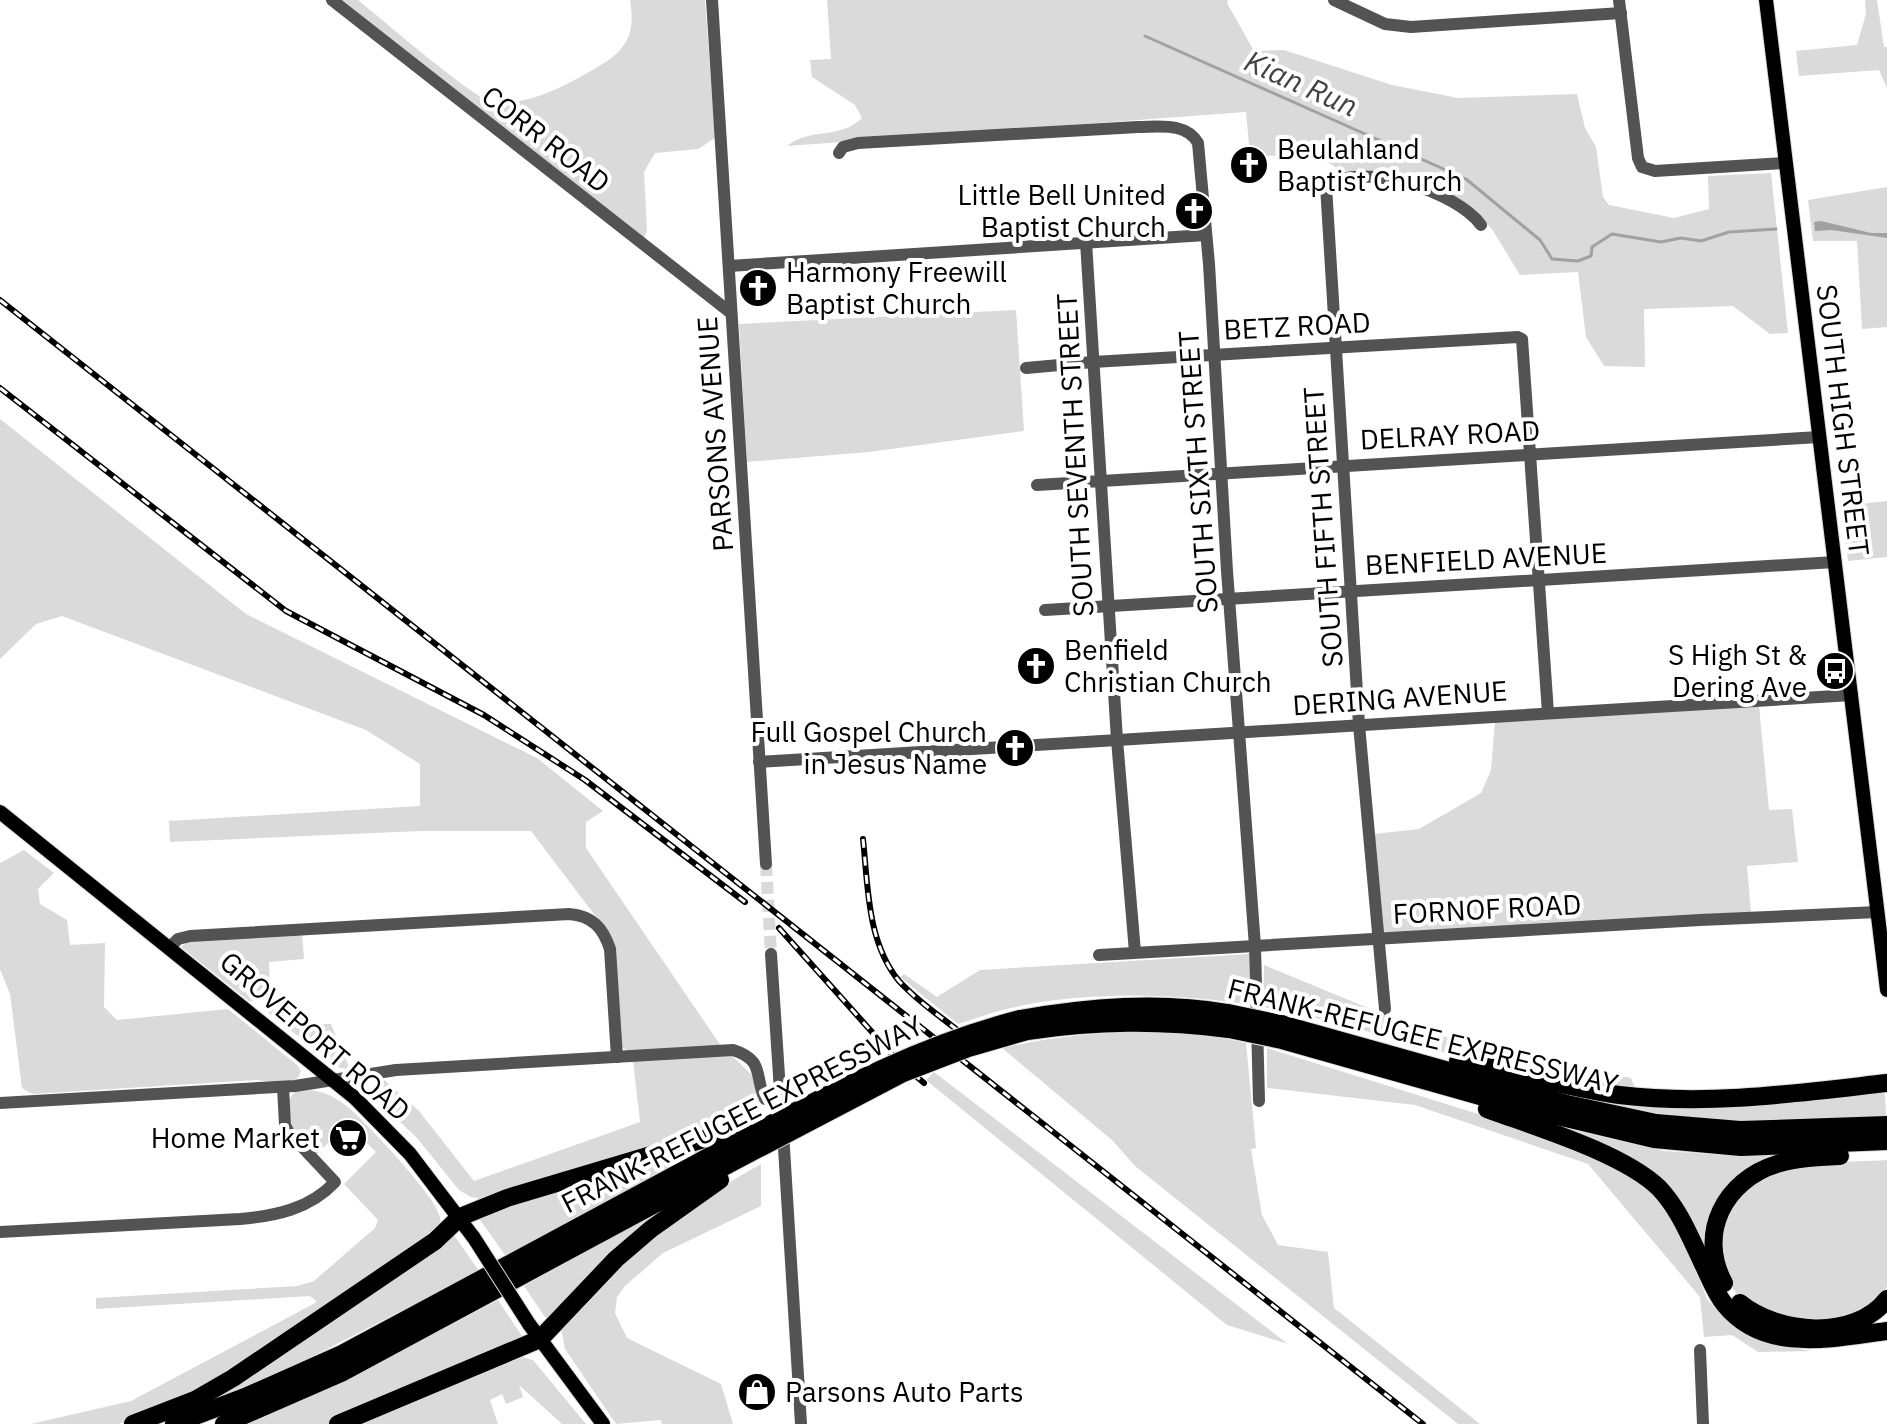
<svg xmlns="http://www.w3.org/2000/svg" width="1887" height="1424" font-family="'IBM Plex Sans',sans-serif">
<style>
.green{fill:#dadada}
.water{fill:#a1a1a1}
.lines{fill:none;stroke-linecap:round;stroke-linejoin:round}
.stream{stroke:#a1a1a1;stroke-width:3}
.minor-tunnel{stroke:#d9d9d9;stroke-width:12;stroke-dasharray:12 6;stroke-linecap:butt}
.major-casing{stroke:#dbdbdb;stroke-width:16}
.highway-casing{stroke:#dbdbdb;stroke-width:20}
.minor{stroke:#535353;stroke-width:12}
.major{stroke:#000;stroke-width:14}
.highway{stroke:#000;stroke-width:18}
.rail-casing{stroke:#000;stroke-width:6}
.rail{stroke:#fff;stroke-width:3;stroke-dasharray:9;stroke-linecap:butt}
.major-bridge-casing{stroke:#dbdbdb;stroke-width:16;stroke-linecap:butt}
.highway-bridge-casing{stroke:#dbdbdb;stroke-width:20;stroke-linecap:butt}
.major-bridge{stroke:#000;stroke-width:14}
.highway-bridge{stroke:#000;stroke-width:18}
.labels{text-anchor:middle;stroke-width:8;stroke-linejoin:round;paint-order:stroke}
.street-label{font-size:28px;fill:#000;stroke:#fff}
.poi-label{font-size:28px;fill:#000;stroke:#fff;text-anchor:start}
.water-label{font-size:30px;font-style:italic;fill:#424242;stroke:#fff}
</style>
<rect width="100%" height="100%" fill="#fff"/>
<g class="green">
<path d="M339 0H358C378 16 473 98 490 101 525 108 565 86 594 69 626 51 636 36 630 0H705L715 138 698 149 655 153 644 172 647 231 643 240Z"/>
<path d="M827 0H1228L1227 3 1254 51 1284 50 1392 85 1458 98 1577 94 1585 128 1596 147 1603 197 1609 205 1674 218 1709 209 1708 176 1771 173 1788 333 1770 334 1733 306 1644 309 1645 367 1604 366 1586 337 1578 272 1520 275 1492 229 1471 208 1390 176 1342 171 1315 155 1250 156 1246 112 787 146C811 127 839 140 862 118L855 105 812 77 810 60 831 59Z"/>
<polygon points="1865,0 1877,0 1884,47 1887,47 1887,88 1879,70 1799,76 1796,51 1857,45 1866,14"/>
<polygon points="1887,187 1887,327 1862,329 1857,241 1813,241 1808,200"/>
<polygon points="1016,310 1024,431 869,452 747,462 739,324"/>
<polygon points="0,419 246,614 537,758 603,811 586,822 586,848 721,1046 629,1052 620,1046 609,934 531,831 421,831 170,842 169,821 420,806 420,764 366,730 62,616 36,624 0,659"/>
<polygon points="1887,501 1887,557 1848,561 1841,506"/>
<polygon points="1759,706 1769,810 1792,809 1798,862 1747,866 1751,913 1382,935 1374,834 1419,829 1481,793 1491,770 1495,721"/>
<polygon points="24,850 54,873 38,889 40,904 67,920 70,945 105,943 104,1007 117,1020 228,1009 297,1065 301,1071 298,1078 286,1083 256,1080 32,1094 22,1088 10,994 0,969 0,863"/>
<polygon points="302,934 304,959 269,962 270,1000 249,1001 181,947 188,941"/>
<path d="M1249 954 1250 1005C1178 993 1083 991 1011 1008 993 1012 975 1019 958 1024L900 977 904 974 937 997 980 970Z"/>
<polygon points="1264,965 1380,1013 1471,1046 1631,1078 1636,1091 1471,1060 1333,1022 1263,1007"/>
<polygon points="276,1007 298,1024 331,1024 350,1069 340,1068 269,1014 270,1009"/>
<path d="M1145 1031 1207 1035 1246 1043 1256 1148 1251 1149 1262 1215 1278 1245 1328 1252 1334 1308 1480 1424H1458L1135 1166 1112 1140 1002 1048C1049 1037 1096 1033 1145 1031Z"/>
<polygon points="1267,1048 1491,1118 1621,1169 1647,1187 1675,1219 1707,1299 1727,1320 1744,1334 1768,1344 1812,1351 1758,1352 1732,1335 1704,1337 1700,1297 1588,1164 1415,1105 1267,1088"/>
<polygon points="732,1056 752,1075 761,1111 690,1139 482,1199 471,1197 459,1190 417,1138 374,1097 371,1087 380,1076 419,1111 474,1181 640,1122 633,1060"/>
<polygon points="934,1072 1288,1344 1227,1325 926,1080"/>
<path d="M310 1090C326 1092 337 1098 349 1108 366 1123 439 1199 440 1218 441 1223 437 1231 435 1236L211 1386 119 1424H31L131 1401 317 1302 310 1296 96 1309V1298L297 1286 314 1281 375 1228 378 1220 344 1184 376 1152 347 1124 316 1155C296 1133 289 1131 288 1100L295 1092Z"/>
<path d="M1880 1091 1885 1095 1886 1116C1844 1118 1800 1123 1758 1122 1698 1120 1640 1112 1582 1099V1094Z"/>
<polygon points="1554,1126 1664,1151 1725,1155 1792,1155 1739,1179 1711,1265 1681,1205"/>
<polygon points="714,1142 715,1145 505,1255 478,1217 520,1201"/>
<path d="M1887 1160V1287C1880 1294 1873 1303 1865 1308 1848 1318 1829 1319 1811 1319 1798 1319 1781 1319 1768 1315 1727 1301 1713 1258 1726 1220 1731 1206 1736 1193 1749 1185 1789 1160 1842 1163 1887 1160Z"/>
<path d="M761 1164V1206L663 1253 625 1286 617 1297 615 1313 627 1338 721 1384 733 1424H662L661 1420 616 1424 565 1349 561 1327C622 1264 683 1206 761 1164Z"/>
<polygon points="671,1205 547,1320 524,1286"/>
<polygon points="454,1235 479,1271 286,1370 183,1412"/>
<polygon points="498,1300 524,1339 326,1424 246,1424 350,1378"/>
<polygon points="523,1357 533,1360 586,1424 562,1424 519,1385 523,1397 506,1404 502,1394 490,1400 498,1424 358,1424"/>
</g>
<polygon class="water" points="1821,221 1871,233 1887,233 1887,238 1831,230 1815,231 1814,222"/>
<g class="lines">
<polyline class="stream" points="1145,36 1466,179 1540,240 1552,259 1578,261 1591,256 1592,247 1612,234 1661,242 1681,238 1701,241 1729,232 1776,229"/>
<polyline class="minor-tunnel" points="766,864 771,954"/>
<g class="major-casing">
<g id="major">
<polyline points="1766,0 1887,990"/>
<polyline points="0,812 355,1098 410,1154 474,1238"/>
<polyline points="529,1324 603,1424"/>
</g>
</g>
<g class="highway-casing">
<g id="highway">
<path d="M1020 1019C1089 1007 1159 1001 1228 1013"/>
<polyline points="1281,1024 1567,1104 1656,1123 1740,1130 1887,1125"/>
<path d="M1027 1031C1097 1021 1158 1020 1229 1029"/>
<polyline points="1282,1040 1512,1105 1654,1139 1741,1147 1887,1141"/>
<path d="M1458 1061C1512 1070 1565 1088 1619 1095 1708 1106 1799 1093 1887 1083"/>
<path d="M1487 1109C1535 1127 1623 1153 1659 1188 1679 1209 1690 1237 1702 1262 1709 1276 1715 1293 1725 1305 1765 1354 1833 1338 1887 1331"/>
<path d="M1724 1283C1697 1233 1725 1180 1777 1164 1797 1158 1819 1157 1840 1156"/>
<path d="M1740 1303C1778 1334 1854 1341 1887 1299"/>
<polyline points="133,1424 195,1400 233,1378 435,1241 460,1217 507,1198 721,1134"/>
<polyline points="174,1424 245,1397 342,1354 725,1148"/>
<polyline points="224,1424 341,1373 729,1164"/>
<polyline points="338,1424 540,1339 616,1259 651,1229 720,1180"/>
</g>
</g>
<g class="minor">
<polyline points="332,0 731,313"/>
<polyline points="712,0 766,864"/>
<polyline points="1334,0 1385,24 1411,27 1621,13"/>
<polyline points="1619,0 1638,158 1642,167 1655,171 1785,163"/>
<path d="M839 153 843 147 858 143 1138 127C1159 127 1186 122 1198 143L1209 264 1227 571 1255 946 1259 1101"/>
<polyline points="1086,242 1117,740 1135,952"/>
<polyline points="729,266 1206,235"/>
<polyline points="1026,368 1093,362 1518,337 1522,339 1548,713"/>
<polyline points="1037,485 1819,437"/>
<polyline points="1045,610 1835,562"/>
<polyline points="759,762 1852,695"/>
<path d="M170 947 178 939 190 936 569 914C593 916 603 928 610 949L617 1057"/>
<polyline points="771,954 781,1106"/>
<polyline points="1099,955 1700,920 1878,912"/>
<path d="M1385 1009 1359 725 1326 186C1363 160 1457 192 1481 225"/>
<path d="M0 1103 295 1086 396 1070 733 1050C765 1060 754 1076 765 1099H780"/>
<polyline points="783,1132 801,1424"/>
<path d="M0 1232 240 1219C275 1216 310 1209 335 1182L289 1133 285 1125 283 1087"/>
<polyline points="1700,1350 1703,1424"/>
</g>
<use href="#major" class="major"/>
<use href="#highway" class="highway"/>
<g class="rail-casing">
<g id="rail">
<polyline points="0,300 1423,1424"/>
<polyline points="0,388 286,611 484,715 585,780 745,902"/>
<path d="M863 839C868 886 867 942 899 981 917 1001 940 1016 961 1033"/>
<polyline points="779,928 897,1060 924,1083"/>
</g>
</g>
<use href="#rail" class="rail"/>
<g class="major-bridge-casing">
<polyline id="major-bridge" points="474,1238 529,1324"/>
</g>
<g class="highway-bridge-casing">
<g id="highway-bridge">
<polyline points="1228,1013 1281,1024"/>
<polyline points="1229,1029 1282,1040"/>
<polyline points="721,1134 753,1123"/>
<path d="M725 1148C821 1098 914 1046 1020 1019"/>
<polyline points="729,1164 903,1073 968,1048 1027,1031"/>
</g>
</g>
<use href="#major-bridge" class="major-bridge"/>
<use href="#highway-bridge" class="highway-bridge"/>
</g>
<defs>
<g id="church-disc" transform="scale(2)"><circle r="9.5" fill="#000" stroke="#fff"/><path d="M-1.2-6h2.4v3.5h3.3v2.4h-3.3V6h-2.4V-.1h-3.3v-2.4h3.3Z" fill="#fff"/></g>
<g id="bus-disc" transform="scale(2)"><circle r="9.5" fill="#000" stroke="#fff"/><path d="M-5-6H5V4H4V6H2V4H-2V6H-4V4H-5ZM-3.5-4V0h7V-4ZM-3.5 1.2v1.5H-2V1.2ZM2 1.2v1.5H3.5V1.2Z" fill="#fff"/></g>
<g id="supermarket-disc" transform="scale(2)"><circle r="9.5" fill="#000" stroke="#fff"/><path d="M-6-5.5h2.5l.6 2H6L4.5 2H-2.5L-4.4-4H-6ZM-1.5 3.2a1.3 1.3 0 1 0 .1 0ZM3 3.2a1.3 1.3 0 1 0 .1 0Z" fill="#fff"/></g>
<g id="shop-disc" transform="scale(2)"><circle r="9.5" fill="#000" stroke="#fff"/><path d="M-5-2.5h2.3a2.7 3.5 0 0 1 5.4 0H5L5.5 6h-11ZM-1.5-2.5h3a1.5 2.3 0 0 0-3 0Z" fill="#fff"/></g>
</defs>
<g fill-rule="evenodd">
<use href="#church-disc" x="1249" y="165"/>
<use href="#church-disc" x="1194" y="211"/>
<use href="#church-disc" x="758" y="288"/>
<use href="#church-disc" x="1036" y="666"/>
<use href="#bus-disc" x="1835" y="671"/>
<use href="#church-disc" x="1015" y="748"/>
<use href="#supermarket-disc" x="348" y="1138"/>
<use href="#shop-disc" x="757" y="1392"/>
</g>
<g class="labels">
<g class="street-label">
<text transform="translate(546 139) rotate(38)" y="10">CORR ROAD</text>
<text transform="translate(1297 326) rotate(-3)" y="10">BETZ ROAD</text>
<text transform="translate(1843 420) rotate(83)" y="10">SOUTH HIGH STREET</text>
<text transform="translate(715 434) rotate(-94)" y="10">PARSONS AVENUE</text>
<text transform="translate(1450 435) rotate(-3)" y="10">DELRAY ROAD</text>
<text transform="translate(1075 455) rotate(-93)" y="10">SOUTH SEVENTH STREET</text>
<text transform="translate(1198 472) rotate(-94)" y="10">SOUTH SIXTH STREET</text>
<text transform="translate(1323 527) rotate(-94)" y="10">SOUTH FIFTH STREET</text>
<text transform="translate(1486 559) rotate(-3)" y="10">BENFIELD AVENUE</text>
<text transform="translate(1400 698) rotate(-4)" y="10">DERING AVENUE</text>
<text transform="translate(1487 909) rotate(-3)" y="10">FORNOF ROAD</text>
<text transform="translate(315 1036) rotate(41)" y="10">GROVEPORT ROAD</text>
<text transform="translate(1423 1036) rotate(14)" y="10">FRANK-REFUGEE EXPRESSWAY</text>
<text transform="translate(742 1114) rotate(-27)" y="10">FRANK-REFUGEE EXPRESSWAY</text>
</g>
<g class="poi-label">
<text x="1277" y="159">Beulahland<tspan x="1277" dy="32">Baptist Church</tspan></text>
<text x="1166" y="205" text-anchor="end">Little Bell United<tspan x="1166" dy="32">Baptist Church</tspan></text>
<text x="786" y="282">Harmony Freewill<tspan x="786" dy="32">Baptist Church</tspan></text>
<text x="1064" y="660">Benfield<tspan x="1064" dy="32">Christian Church</tspan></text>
<text x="1807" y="665" text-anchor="end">S High St &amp;<tspan x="1807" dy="32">Dering Ave</tspan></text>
<text x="987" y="742" text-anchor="end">Full Gospel Church<tspan x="987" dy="32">in Jesus Name</tspan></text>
<text x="320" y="1148" text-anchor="end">Home Market</text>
<text x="785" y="1402">Parsons Auto Parts</text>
</g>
<g class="water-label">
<text transform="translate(1301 84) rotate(24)" y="10">Kian Run</text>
</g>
</g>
</svg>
